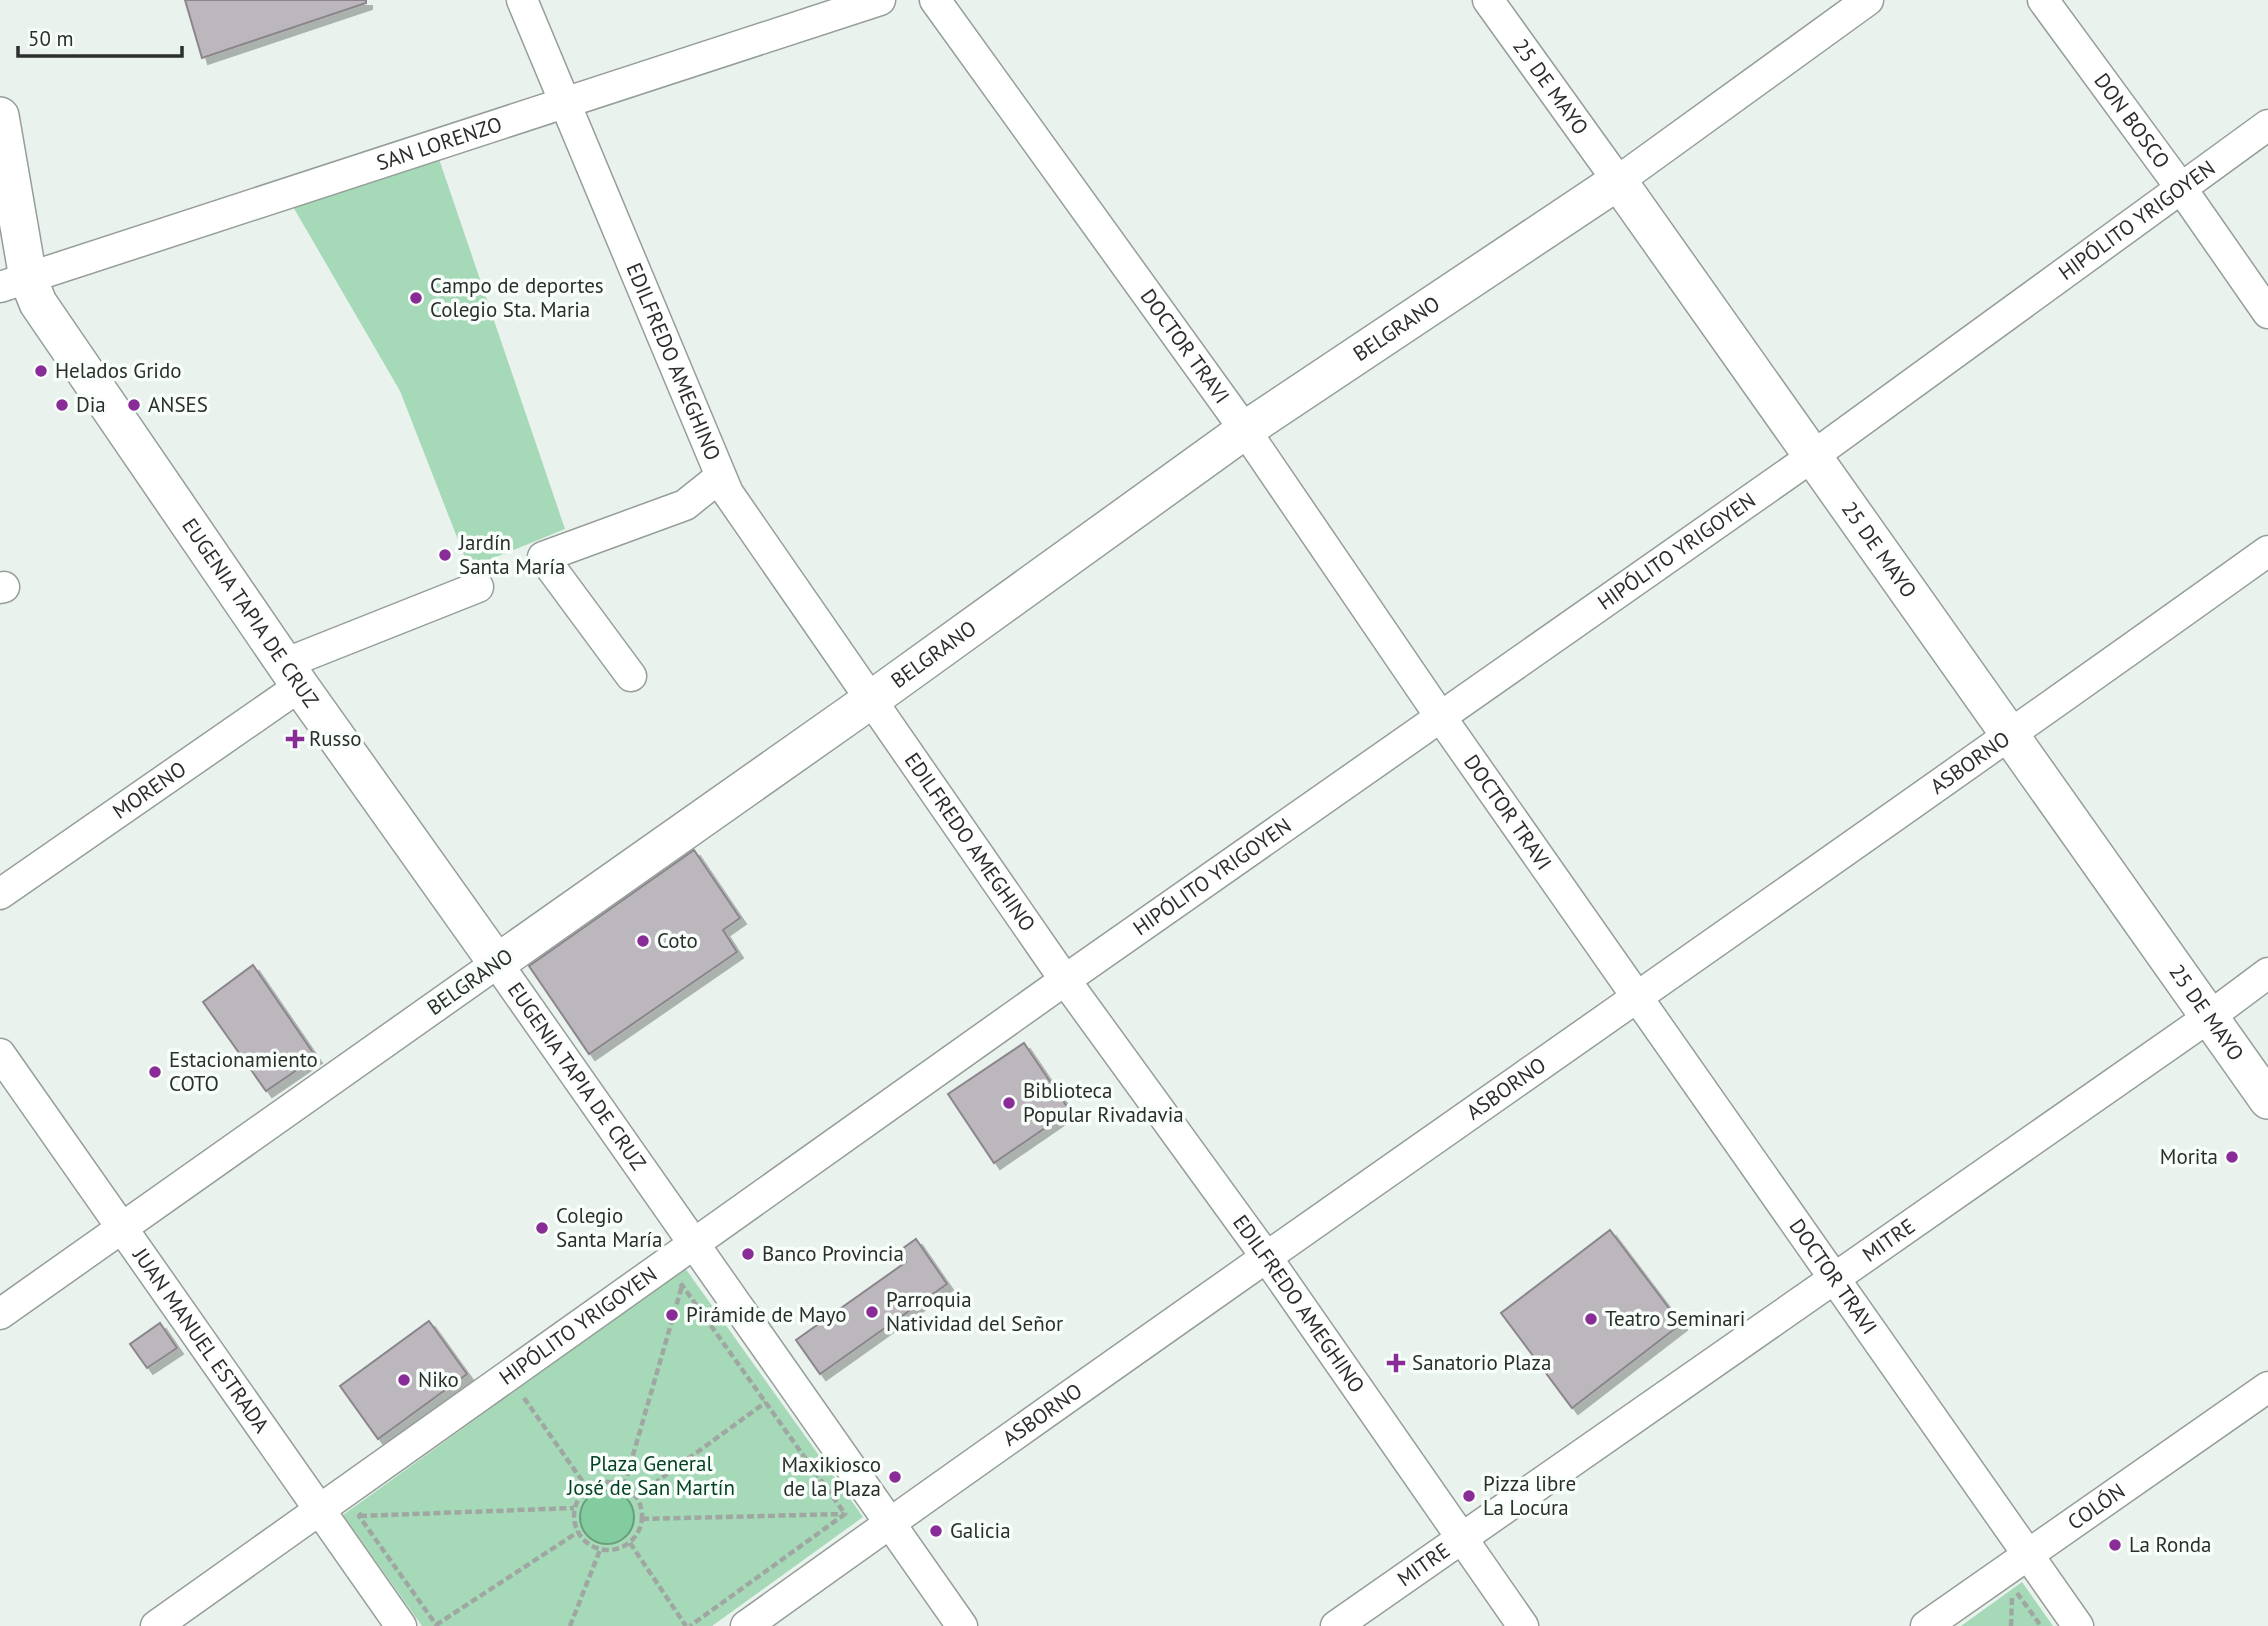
<svg xmlns="http://www.w3.org/2000/svg" width="2268" height="1626" font-family="'PT Sans',sans-serif">
<style>
.green{fill:#a5d9b7}
.water{fill:#83cc9f;stroke:#699d7c;stroke-width:2}
.building{fill:#bcb6bd;stroke:#8b858c;stroke-width:2;filter:url(#shadow)}
.lines{fill:none;stroke-linecap:round;stroke-linejoin:round}
.minor-casing{stroke:#959e98;stroke-width:33}
.major-casing{stroke:#959e98;stroke-width:40}
.path{stroke:#a0a7a2;stroke-width:4.5;stroke-dasharray:7 3.5;stroke-linecap:butt}
.minor{stroke:#fff;stroke-width:30}
.major{stroke:#fff;stroke-width:37}
.poi-dot{fill:#892c97;stroke:#f8fffa;stroke-width:2.5}
.labels{text-anchor:middle;stroke-width:7;stroke-linejoin:round;paint-order:stroke}
.street-label{font-size:21px;fill:#2b2e2c;stroke:#f8fffa}
.poi-label{font-size:21px;fill:#2b2e2c;stroke:#f8fffa;text-anchor:start}
.park-label{font-size:21px;fill:#054124;stroke:#f8fffa}
</style>
<defs>
<filter id="shadow"><feDropShadow dx="6" dy="6" stdDeviation="0" flood-color="#0004"/></filter>
</defs>
<rect width="100%" height="100%" fill="#e9f2ec"/>
<g class="green">
<polygon points="439,159 565,529 469,568 400,391 292,205"/>
<polygon points="685,1268 863,1517 712,1626 422,1626 343,1515"/>
<polygon points="2022,1582 2053,1626 1961,1626"/>
</g>
<circle class="water" cx="607" cy="1517" r="27"/>
<g class="building">
<polygon points="185,0 366,0 366,3 202,58"/>
<polygon points="694,850 740,918 723,930 737,952 589,1054 529,966"/>
<polygon points="253,965 316,1057 266,1091 203,1002"/>
<polygon points="1024,1043 1070,1111 994,1163 948,1094"/>
<polygon points="1610,1230 1681,1324 1572,1408 1501,1313"/>
<polygon points="916,1239 947,1284 820,1374 796,1340 906,1262 899,1251"/>
<polygon points="429,1321 467,1374 378,1439 340,1386"/>
<polygon points="160,1323 177,1348 147,1368 130,1344"/>
</g>
<g class="lines">
<g class="minor-casing">
<g id="minor">
<path id="s1" d="M522 0 728 493 1065 980 1267 1258 1523 1626"/>
<path id="s2" d="M935 0 1245 430 1440 716 2078 1626"/>
<path id="s3" d="M1488 0 1618 181 1868 0"/>
<path id="s4" d="M2043 0 2181 188 2268 313"/>
<path id="s5" d="M0 287 880 0"/>
<polyline points="0,588 4,587"/>
<polyline points="284,664 478,587"/>
<polyline points="631,676 543,557 685,505 720,477"/>
<path id="s6" d="M0 894 300 686"/>
<path id="s7" d="M0 1054 401 1626"/>
<path id="s8" d="M0 1314 497 963 962 1626"/>
<path id="s9" d="M156 1626 1065 980 1813 456 2268 125"/>
<path id="s10" d="M746 1626C1250 1264 1763 913 2268 551"/>
<path id="s11" d="M1336 1626 2209 1017 2268 973"/>
<path id="s12" d="M1926 1626 2268 1387"/>
</g>
</g>
<g class="major-casing">
<g id="major">
<path id="s13" d="M0 116 28 278 38 303 300 686 497 963 872 699 1245 430 1618 181 2268 1100"/>
</g>
</g>
<g class="path">
<polyline points="680,1287 682,1285 845,1514 690,1626"/>
<polyline points="524,1398 588,1489"/>
<circle cx="608" cy="1516" r="34"/>
<polyline points="624,1486 682,1286"/>
<polyline points="637,1496 766,1402"/>
<polyline points="362,1513 359,1516 437,1626"/>
<polyline points="360,1516 574,1508"/>
<polyline points="642,1519 844,1514"/>
<polyline points="630,1543 686,1626"/>
<polyline points="2017,1593 2041,1626"/>
<polyline points="436,1625 578,1532"/>
<polyline points="570,1626 600,1550"/>
<polyline points="2011,1626 2012,1597"/>
</g>
<use href="#minor" class="minor"/>
<use href="#major" class="major"/>
</g>
<g class="poi-dot">
<circle cx="416" cy="298" r="7"/>
<circle cx="41" cy="371" r="7"/>
<circle cx="62" cy="405" r="7"/>
<circle cx="134" cy="405" r="7"/>
<circle cx="445" cy="555" r="7"/>
<path d="M291.5 728.5h7v7h7v7h-7v7h-7v-7h-7v-7h7z"/>
<circle cx="643" cy="941" r="7"/>
<circle cx="155" cy="1072" r="7"/>
<circle cx="1009" cy="1103" r="7"/>
<circle cx="2232" cy="1157" r="7"/>
<circle cx="542" cy="1228" r="7"/>
<circle cx="748" cy="1254" r="7"/>
<circle cx="872" cy="1312" r="7"/>
<circle cx="672" cy="1315" r="7"/>
<circle cx="1591" cy="1319" r="7"/>
<path d="M1392.5 1352.5h7v7h7v7h-7v7h-7v-7h-7v-7h7z"/>
<circle cx="404" cy="1380" r="7"/>
<circle cx="895" cy="1477" r="7"/>
<circle cx="1469" cy="1496" r="7"/>
<circle cx="936" cy="1531" r="7"/>
<circle cx="2115" cy="1545" r="7"/>
</g>
<g class="labels">
<g class="street-label">
<text dy="7" stroke="none"><textPath href="#s3" startOffset="107">25 DE MAYO</textPath></text>
<text dy="7" stroke="none"><textPath href="#s4" startOffset="150">DON BOSCO</textPath></text>
<text dy="7" stroke="none"><textPath href="#s5" startOffset="462">SAN LORENZO</textPath></text>
<text dy="7" stroke="none"><textPath href="#s9" startOffset="2429">HIPÓLITO YRIGOYEN</textPath></text>
<text dy="7" stroke="none"><textPath href="#s13" startOffset="2096">BELGRANO</textPath></text>
<text dy="7" stroke="none"><textPath href="#s2" startOffset="427">DOCTOR TRAVI</textPath></text>
<text dy="7" stroke="none"><textPath href="#s1" startOffset="392">EDILFREDO AMEGHINO</textPath></text>
<text dy="7" stroke="none"><textPath href="#s13" startOffset="2814">25 DE MAYO</textPath></text>
<text dy="7" stroke="none"><textPath href="#s9" startOffset="1862">HIPÓLITO YRIGOYEN</textPath></text>
<text dy="7" stroke="none"><textPath href="#s13" startOffset="567">EUGENIA TAPIA DE CRUZ</textPath></text>
<text dy="7" stroke="none"><textPath href="#s13" startOffset="1530">BELGRANO</textPath></text>
<text dy="7" stroke="none"><textPath href="#s10" startOffset="1498">ASBORNO</textPath></text>
<text dy="7" stroke="none"><textPath href="#s6" startOffset="182">MORENO</textPath></text>
<text dy="7" stroke="none"><textPath href="#s2" startOffset="994">DOCTOR TRAVI</textPath></text>
<text dy="7" stroke="none"><textPath href="#s1" startOffset="959">EDILFREDO AMEGHINO</textPath></text>
<text dy="7" stroke="none"><textPath href="#s9" startOffset="1295">HIPÓLITO YRIGOYEN</textPath></text>
<text transform="translate(470 982) rotate(-35)" y="7">BELGRANO</text>
<text dy="7" stroke="none"><textPath href="#s13" startOffset="3381">25 DE MAYO</textPath></text>
<text dy="7" stroke="none"><textPath href="#s8" startOffset="747">EUGENIA TAPIA DE CRUZ</textPath></text>
<text dy="7" stroke="none"><textPath href="#s10" startOffset="931">ASBORNO</textPath></text>
<text dy="7" stroke="none"><textPath href="#s11" startOffset="674">MITRE</textPath></text>
<text dy="7" stroke="none"><textPath href="#s2" startOffset="1561">DOCTOR TRAVI</textPath></text>
<text dy="7" stroke="none"><textPath href="#s1" startOffset="1526">EDILFREDO AMEGHINO</textPath></text>
<text dy="7" stroke="none"><textPath href="#s9" startOffset="518">HIPÓLITO YRIGOYEN</textPath></text>
<text dy="7" stroke="none"><textPath href="#s7" startOffset="350">JUAN MANUEL ESTRADA</textPath></text>
<text dy="7" stroke="none"><textPath href="#s10" startOffset="364">ASBORNO</textPath></text>
<text dy="7" stroke="none"><textPath href="#s12" startOffset="208">COLÓN</textPath></text>
<text dy="7" stroke="none"><textPath href="#s11" startOffset="107">MITRE</textPath></text>
</g>
<g class="poi-label">
<text x="430" y="293">Campo de deportes<tspan x="430" dy="24">Colegio Sta. Maria</tspan></text>
<text x="55" y="378">Helados Grido</text>
<text x="76" y="412">Dia</text>
<text x="148" y="412">ANSES</text>
<text x="459" y="550">Jardín<tspan x="459" dy="24">Santa María</tspan></text>
<text x="309" y="746">Russo</text>
<text x="657" y="948">Coto</text>
<text x="169" y="1067">Estacionamiento<tspan x="169" dy="24">COTO</tspan></text>
<text x="1023" y="1098">Biblioteca<tspan x="1023" dy="24">Popular Rivadavia</tspan></text>
<text x="2218" y="1164" text-anchor="end">Morita</text>
<text x="556" y="1223">Colegio<tspan x="556" dy="24">Santa María</tspan></text>
<text x="762" y="1261">Banco Provincia</text>
<text x="886" y="1307">Parroquia<tspan x="886" dy="24">Natividad del Señor</tspan></text>
<text x="686" y="1322">Pirámide de Mayo</text>
<text x="1605" y="1326">Teatro Seminari</text>
<text x="1412" y="1370">Sanatorio Plaza</text>
<text x="418" y="1387">Niko</text>
<text x="881" y="1472" text-anchor="end">Maxikiosco<tspan x="881" dy="24">de la Plaza</tspan></text>
<text x="1483" y="1491">Pizza libre<tspan x="1483" dy="24">La Locura</tspan></text>
<text x="950" y="1538">Galicia</text>
<text x="2129" y="1552">La Ronda</text>
</g>
<g class="park-label">
<text x="651" y="1471">Plaza General<tspan x="651" dy="24">José de San Martín</tspan></text>
</g>
</g>
<path d="M18 46v10h164v-10" fill="none" stroke="#2b2e2c" stroke-width="3.5"/>
<text x="28" y="46" font-size="21" fill="#2b2e2c" stroke="#f8fffa" stroke-width="5" paint-order="stroke">50 m</text>
</svg>
